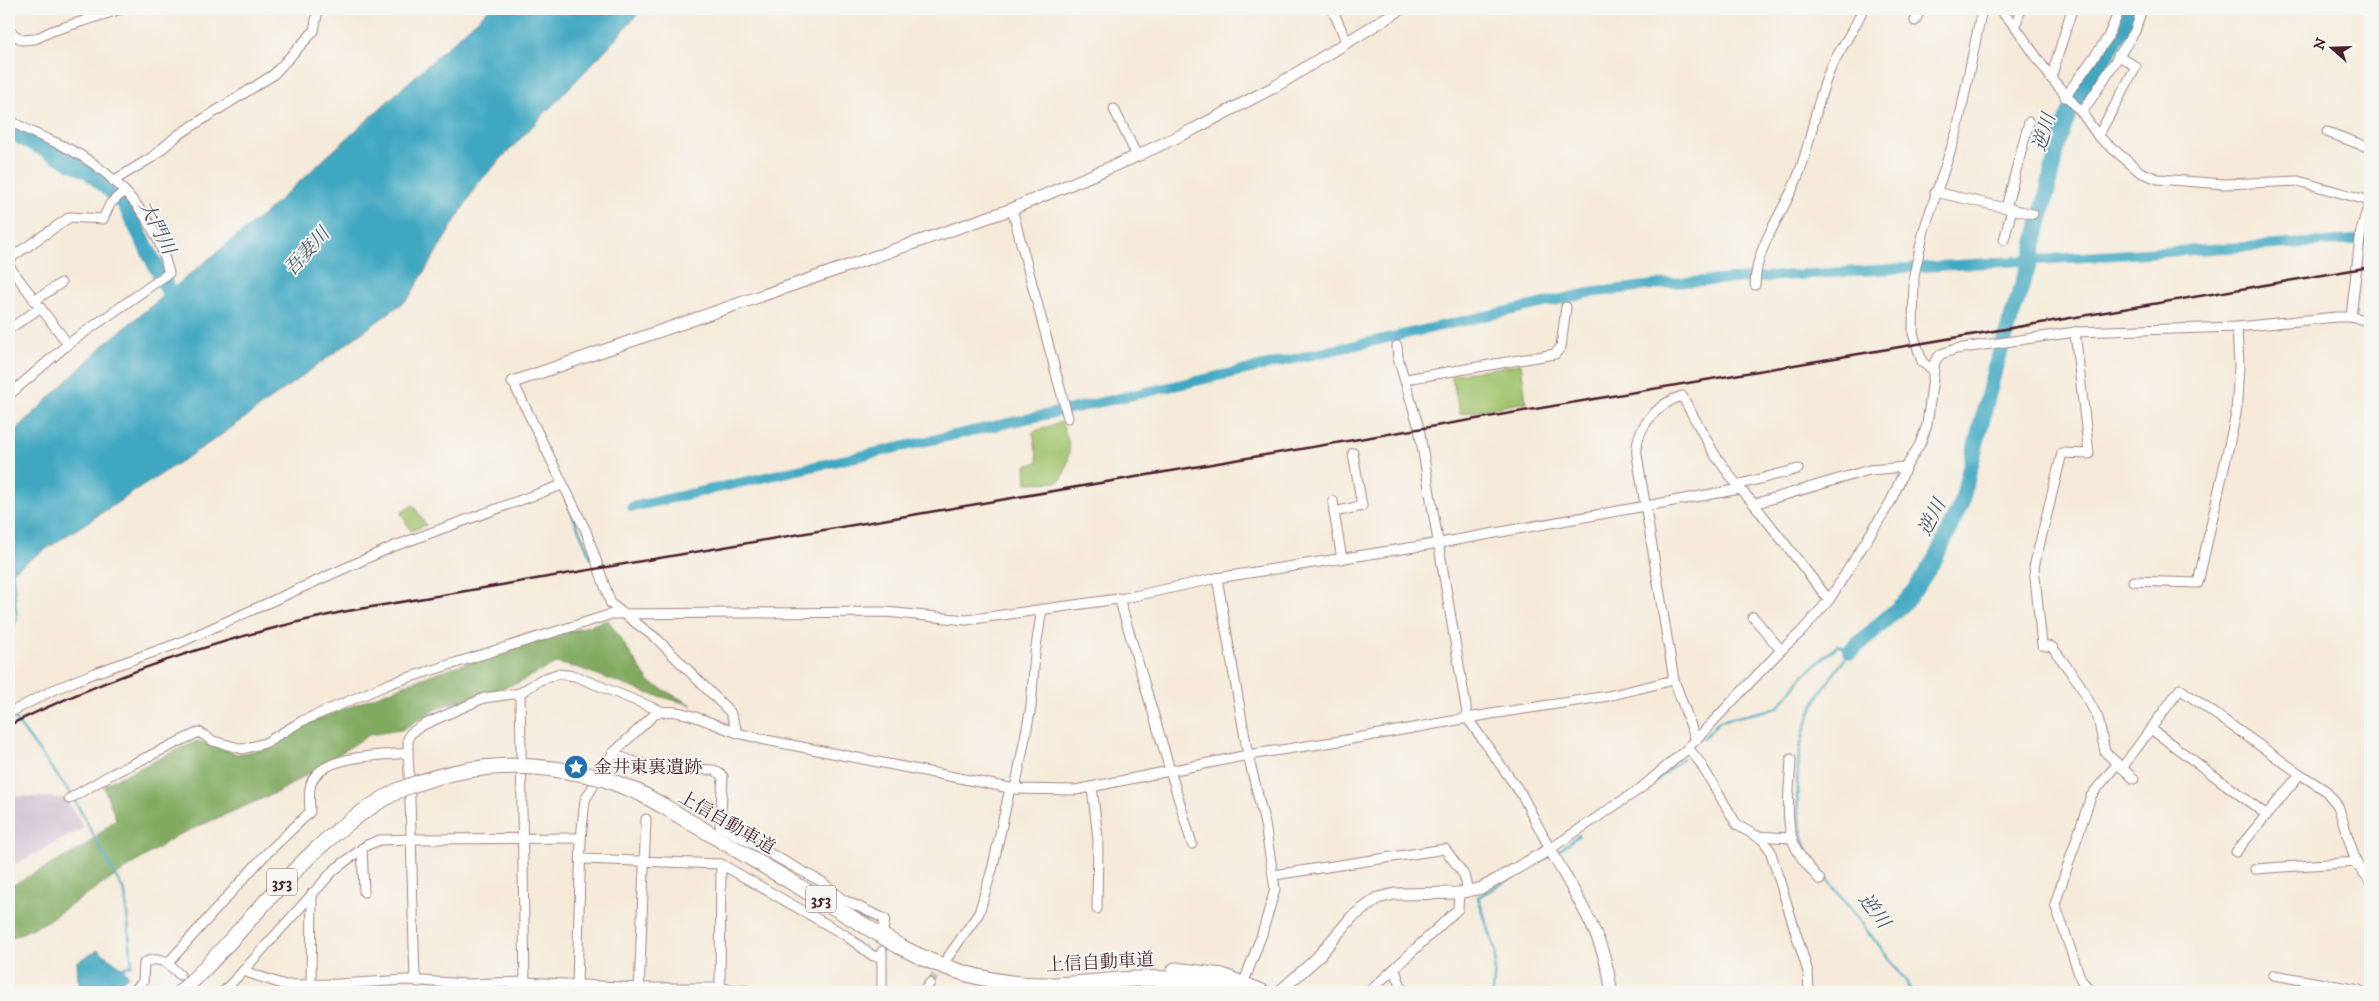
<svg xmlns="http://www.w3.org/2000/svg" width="2379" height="1001" font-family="'IM FELL DW Pica','Noto Serif JP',serif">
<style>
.industrial{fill:#cfbdce}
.green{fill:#a2c46e;stroke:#76724c}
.forest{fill:#81aa61;stroke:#666446}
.water{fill:#40a7c1;stroke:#456376}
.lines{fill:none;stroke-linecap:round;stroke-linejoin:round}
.stream{stroke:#40a7c1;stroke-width:2.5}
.canal{stroke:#40a7c1;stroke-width:10}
.river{stroke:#40a7c1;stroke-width:16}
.minor-tunnel{stroke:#d3c1b6;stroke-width:9;stroke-dasharray:9 4.5;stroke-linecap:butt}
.minor-casing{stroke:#a08482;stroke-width:11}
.tertiary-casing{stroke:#a08482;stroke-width:13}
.trunk-casing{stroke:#a08482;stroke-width:17}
.minor{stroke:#fff;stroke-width:9}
.tertiary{stroke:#fff;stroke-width:11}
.trunk{stroke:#fff;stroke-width:15}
.rail{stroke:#4a1f2b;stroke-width:2.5}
.trunk-bridge-casing{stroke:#a08482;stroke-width:17;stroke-linecap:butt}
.trunk-bridge{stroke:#fff;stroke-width:15}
.labels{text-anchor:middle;stroke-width:4;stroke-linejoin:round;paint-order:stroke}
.shield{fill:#f6f6f2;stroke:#7e6067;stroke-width:1}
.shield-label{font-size:16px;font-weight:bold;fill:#4a1f2b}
.poi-label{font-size:18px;fill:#4a1f2b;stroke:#f6f6f2;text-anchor:start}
.street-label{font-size:18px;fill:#4a1f2b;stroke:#f6f6f2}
.water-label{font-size:19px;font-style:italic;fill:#465567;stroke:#f6f6f2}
</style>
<rect width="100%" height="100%" fill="#f6f6f2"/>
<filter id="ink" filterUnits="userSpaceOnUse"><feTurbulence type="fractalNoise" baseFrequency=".02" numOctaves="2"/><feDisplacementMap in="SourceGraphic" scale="10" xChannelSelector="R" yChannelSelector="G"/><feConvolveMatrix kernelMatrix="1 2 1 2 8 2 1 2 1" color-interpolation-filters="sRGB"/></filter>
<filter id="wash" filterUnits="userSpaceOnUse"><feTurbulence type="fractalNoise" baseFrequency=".0096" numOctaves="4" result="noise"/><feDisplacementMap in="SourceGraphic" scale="20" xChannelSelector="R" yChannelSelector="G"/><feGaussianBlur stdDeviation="1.12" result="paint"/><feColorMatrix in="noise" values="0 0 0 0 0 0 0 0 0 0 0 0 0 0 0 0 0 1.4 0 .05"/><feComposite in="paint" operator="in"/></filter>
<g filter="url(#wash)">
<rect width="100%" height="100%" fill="#f5ead9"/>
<polygon class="industrial" points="9,796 65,798 84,828 9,867"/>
<g class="green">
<polygon points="1521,364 1526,402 1460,414 1451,375"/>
<path d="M1061 422C1072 446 1071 455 1062 479L1056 482 1027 483 1026 466 1038 462 1033 432Z"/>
<polygon points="413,505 426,525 411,531 401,513"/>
</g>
<polygon class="forest" points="608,620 649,682 692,705 647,693 579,668 556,663 518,683 440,707 401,730 369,735 282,790 176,836 42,924 9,939 9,887 82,848 116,819 103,785 197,741 238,754 265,749 306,724 438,672"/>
<g class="water">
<polygon points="489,9 642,9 614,41 478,183 408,299 220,436 9,573 9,437 107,342 264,214"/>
<polygon points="98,950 123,968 128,975 111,992 76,992 81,987 78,979 77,962"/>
</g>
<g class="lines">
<g class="stream">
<polyline points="566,500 591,558"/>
<polyline points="9,633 17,619 12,567"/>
<polyline points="12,715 71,794"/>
<path d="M1703 738 1720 721 1777 708 1804 675 1838 645 1851 651C1837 670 1820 689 1811 711 1794 752 1792 813 1808 854L1906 981 1911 992"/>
<polyline points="1642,793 1683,758"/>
<polyline points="74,799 125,893 132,965 123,968"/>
<polyline points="1556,853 1579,835"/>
<polyline points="1493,992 1496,952 1478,897 1551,856"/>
</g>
<polyline class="canal" points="632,507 1589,293 1670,283 2370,239"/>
<g class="river">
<polyline points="9,131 88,171 124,203 168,290 185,306"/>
<polyline points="1851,651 1907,600 1918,585 1935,559 1961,504 1995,368 2033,252 2060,137 2070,111 2124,27 2131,9"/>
</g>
</g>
</g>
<g filter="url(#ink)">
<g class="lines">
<g class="minor-tunnel">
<polyline points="180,975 197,992"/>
<polyline points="930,983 943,964"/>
</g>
<g class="minor-casing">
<g id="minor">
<polyline points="1332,9 1347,42"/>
<polyline points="1999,9 2015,26 2051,78 2082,113 2098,136 2140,172 2158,179 2224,184 2298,181 2370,201"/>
<polyline points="1915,21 1921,9"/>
<polyline points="2015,26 2021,9"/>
<polyline points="9,31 22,40 35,39 52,31 121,9"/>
<polyline points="2051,78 2072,9"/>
<polyline points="2065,97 2107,39 2120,9"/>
<polyline points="1114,109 1137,156"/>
<polyline points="2082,113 2135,31 2142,9"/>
<path d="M9 119C27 133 51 139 71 150 104 167 136 198 153 230 161 243 165 259 169 273L68 344 9 395"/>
<polyline points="2327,132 2370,148"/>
<polyline points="2098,136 2136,67 2118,55"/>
<polyline points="113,181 151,158 178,135 273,75 314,31 317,15 315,9"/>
<polyline points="1935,192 2033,214"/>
<polyline points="2006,208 2029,122"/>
<polyline points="1012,209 1068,418"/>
<polyline points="2004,240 2012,209"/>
<polyline points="9,259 70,217 103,219 110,204 124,191"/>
<polyline points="9,266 68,344"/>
<path d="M1755 285C1756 244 1784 213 1798 176 1811 143 1816 101 1830 70 1839 49 1854 31 1863 9"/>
<polyline points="34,301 61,283"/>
<polyline points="2351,317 2361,230 2370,200"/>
<polyline points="9,329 40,308"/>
<polyline points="2075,332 2089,454 2062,453 2034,567 2042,645 2052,647 2079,683 2098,718 2105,752 2134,779"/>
<polyline points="1397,346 1398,358 1419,428 1468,719 1522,795 1550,849 1641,788 1687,749 1781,650 1801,632 1829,600 1891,501 1906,467 1920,444 1927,425 1935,361 1941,354 1956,349 2075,332 2237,327 2336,317 2351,317 2370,321"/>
<polyline points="1933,370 1922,362 1913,333 1914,275 1924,230 1957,131 1982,9"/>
<polyline points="1406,379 1555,354 1561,347 1566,307"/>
<polyline points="513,382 586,531 611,604 657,639 730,712 738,733 761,739 1015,789 1076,790 1248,755 1346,740 1491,714 1608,696 1674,680"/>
<polyline points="1737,485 1798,469"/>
<polyline points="1333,501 1334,512"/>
<polyline points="1754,504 1869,470 1906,467"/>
<polyline points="1342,559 1334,512 1362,506 1353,453"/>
<polyline points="1217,578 1248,755 1265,824 1275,889 1262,934 1245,979"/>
<polyline points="2133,581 2198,583 2236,414 2239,366 2237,327"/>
<polyline points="1119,598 1192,844"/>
<polyline points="1753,617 1781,650"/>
<polyline points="520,693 525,982"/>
<polyline points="9,713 53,690 92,674 179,643 392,547 562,485"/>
<polyline points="2151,729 2267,815"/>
<path d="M1696 740 1674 680 1637 455C1634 429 1658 403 1682 396L1715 455 1740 489 1754 504 1829 600"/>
<polyline points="1688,748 1699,761 1737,825 1763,840 1770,850 1808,972 1809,992"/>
<path d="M613 753C645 770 679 768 714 770L723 776 720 826 822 882 842 899 885 919 883 931"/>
<path d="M1791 759C1790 784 1785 814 1792 838 1796 854 1809 867 1820 880"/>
<polyline points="2122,768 2180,689 2300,774 2325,790 2338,806 2357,865 2370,880"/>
<polyline points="1092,787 1098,839 1097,909"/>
<polyline points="1015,789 1031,707 1035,653 1042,609"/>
<polyline points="69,799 112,774 199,732 213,741 243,749 265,743 302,721 391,683 612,614 886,612 966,620 1125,598 1217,578 1440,543 1740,489"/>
<polyline points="1756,836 1792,838"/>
<polyline points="362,848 364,892"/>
<polyline points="2236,852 2300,774"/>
<polyline points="581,859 721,864"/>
<polyline points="2255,869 2357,862"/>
<polyline points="1274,875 1445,849 1464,875 1468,891"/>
<path d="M168 963 263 857 310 812C310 803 308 793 311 784 320 754 382 756 408 753"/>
<polyline points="943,964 979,913 993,866 1010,788"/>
<polyline points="1395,970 1403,992"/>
<polyline points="243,971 334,870 367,845 380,840 413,839 581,838"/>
<polyline points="2274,975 2359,990 2362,992"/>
<path d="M418 982 415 975C412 901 412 827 408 753V739L410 734 421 726 484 698 520 693 540 680 557 674 575 676 661 711"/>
<polyline points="311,985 312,893"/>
<path d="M577 985 581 838 585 800 613 753 654 715C677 703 714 726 738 733"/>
<polyline points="720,988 721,864 845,935 873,956 882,957"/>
<path d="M132 992 143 982 144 963C159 954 170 965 180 975"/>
<polyline points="223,992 243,971 285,985 338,984 407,980 466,984 525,982 639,988 720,988 756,992"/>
<polyline points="639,992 646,819"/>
<polyline points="882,992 882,951"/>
<polyline points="923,992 930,983"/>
<polyline points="1369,992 1458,909 1459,893"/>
<polyline points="2092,992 2081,980 2055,904 2091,796 2117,764"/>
</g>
</g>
<g class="tertiary-casing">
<g id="tertiary">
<polyline points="513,382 1012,209 1137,156 1194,129 1276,86 1401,9"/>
<path d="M1279 992 1316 959 1352 917 1378 898 1395 894 1459 893 1482 888 1550 849C1574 893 1608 942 1611 992"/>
</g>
</g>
<g class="trunk-casing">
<g id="trunk">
<path d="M605 779 640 793 665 807 899 946C946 971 995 986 1049 985 1111 984 1166 967 1226 992"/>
<polyline points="1175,970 1222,976 1262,992"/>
<path d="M181 992C256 921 304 840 399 790"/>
</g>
</g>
<use href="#minor" class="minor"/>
<use href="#tertiary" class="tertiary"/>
<use href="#trunk" class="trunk"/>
<path class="rail" d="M9 725C115 674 227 636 342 612L2370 267"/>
<g class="trunk-bridge-casing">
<path id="trunk-bridge" d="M399 790C470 761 531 760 605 779"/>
</g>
<use href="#trunk-bridge" class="trunk-bridge"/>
</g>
</g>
<defs>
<g id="sight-disc" transform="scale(1.25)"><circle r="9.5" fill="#1f6fb2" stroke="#f6f6f2"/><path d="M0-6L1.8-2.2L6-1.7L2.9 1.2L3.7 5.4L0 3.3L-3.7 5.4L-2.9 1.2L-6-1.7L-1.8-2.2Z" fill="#fff"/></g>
</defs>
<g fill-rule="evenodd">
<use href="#sight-disc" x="576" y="767"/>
</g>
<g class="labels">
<g class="shield">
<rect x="267" y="868.5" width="30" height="27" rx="4"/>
<rect x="806" y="885.5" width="30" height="27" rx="4"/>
</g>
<g class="shield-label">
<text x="282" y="888">353</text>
<text x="821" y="905">353</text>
</g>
<g class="poi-label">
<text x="594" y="773">金井東裏遺跡</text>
</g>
<g class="street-label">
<text transform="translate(727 822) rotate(30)" y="6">上信自動車道</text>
<text transform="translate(1100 962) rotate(-3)" y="6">上信自動車道</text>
</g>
<g class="water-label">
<text transform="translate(2043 132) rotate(-73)" y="7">逆川</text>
<text transform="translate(158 227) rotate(63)" y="7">大門川</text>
<text transform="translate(306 251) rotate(-48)" y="7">吾妻川</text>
<text transform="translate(1931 517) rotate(-63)" y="7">逆川</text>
<text transform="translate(1875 910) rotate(53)" y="7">逆川</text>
</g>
</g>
<rect width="2379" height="1001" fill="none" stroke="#f6f6f2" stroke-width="30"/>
<g transform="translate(2332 48) rotate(290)" stroke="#f6f6f2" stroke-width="4" paint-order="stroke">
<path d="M0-4L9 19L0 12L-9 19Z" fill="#4a1f2b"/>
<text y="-8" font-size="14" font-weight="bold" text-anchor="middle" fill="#4a1f2b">N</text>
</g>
</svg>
